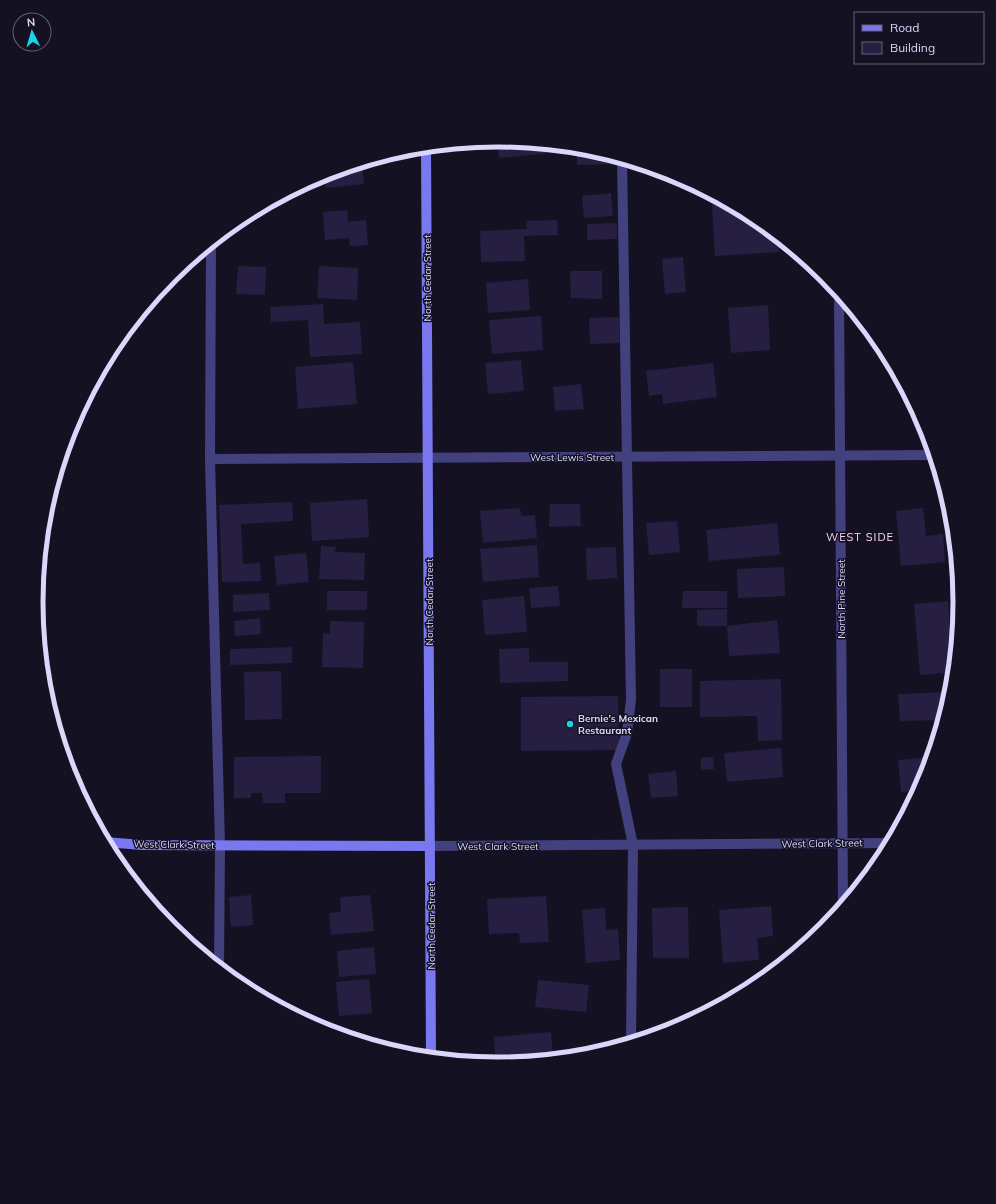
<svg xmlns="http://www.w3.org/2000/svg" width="996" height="1204" font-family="Mulish,sans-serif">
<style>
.building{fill:#261f42}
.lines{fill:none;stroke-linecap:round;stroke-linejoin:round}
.path{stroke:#3baba3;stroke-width:2.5;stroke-dasharray:2 3;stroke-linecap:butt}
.lane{stroke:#42417e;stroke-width:10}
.street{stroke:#42417e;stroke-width:10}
.secondary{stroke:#7a78f1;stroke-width:10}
.poi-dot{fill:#17d4e7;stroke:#141123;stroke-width:1.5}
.labels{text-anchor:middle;stroke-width:3;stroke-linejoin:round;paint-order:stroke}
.street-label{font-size:10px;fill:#dbd7fb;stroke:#141123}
.poi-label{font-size:10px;font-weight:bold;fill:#dbd7fb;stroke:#141123;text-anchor:start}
.neighbourhood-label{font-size:11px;letter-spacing:1px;fill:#fbd9ef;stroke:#141123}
.rim{fill:none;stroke:#dbd7fb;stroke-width:5}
</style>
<rect width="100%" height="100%" fill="#141123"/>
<g class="building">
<polygon points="497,140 551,145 552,153 499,158"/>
<polygon points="577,148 588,149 620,158 620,164 577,165"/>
<polygon points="362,163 364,184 326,188 324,174"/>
<polygon points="679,177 693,185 680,186"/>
<polygon points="611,193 613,216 584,218 582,196"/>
<polygon points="728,204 740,210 741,222 758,220 778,237 779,252 715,256 712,205"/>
<polygon points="347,210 348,222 366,220 368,245 350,246 349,238 325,240 323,212"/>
<polygon points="557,220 558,235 524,236 525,261 481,262 480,231 527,229 526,221"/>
<polygon points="617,223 617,239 587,240 587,224"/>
<polygon points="683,257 686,292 665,294 662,259"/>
<polygon points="238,266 266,267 265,295 236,294"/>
<polygon points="319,266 358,268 357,300 317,298"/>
<polygon points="570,271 602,271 602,299 571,298"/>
<polygon points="528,279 530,310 488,313 486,283"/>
<polygon points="323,304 324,324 360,322 362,354 310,357 308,320 271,322 270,307"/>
<polygon points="768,305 770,350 731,353 728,308"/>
<polygon points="541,316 543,350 492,354 489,320"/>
<polygon points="619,317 620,343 590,344 589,318"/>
<polygon points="521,360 524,391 488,394 485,363"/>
<polygon points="353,362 357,404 298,409 295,367"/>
<polygon points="713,363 717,397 663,404 662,394 649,396 646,371"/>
<polygon points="898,376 908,394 898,394"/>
<polygon points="581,384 584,409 555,411 553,387"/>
<polygon points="367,499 369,537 312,541 310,503"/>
<polygon points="292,502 293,521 241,524 243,564 260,563 261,581 222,582 219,505"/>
<polygon points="550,504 580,504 581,526 549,527"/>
<polygon points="520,508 521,516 535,515 537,538 483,543 480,511"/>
<polygon points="923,508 926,536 943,534 945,562 901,566 896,511"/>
<polygon points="677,521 680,552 649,555 646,523"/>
<polygon points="777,523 780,555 709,561 706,530"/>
<polygon points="537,545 539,577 483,582 480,549"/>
<polygon points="321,546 336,547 335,552 365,553 364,580 319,579"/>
<polygon points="616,547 617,578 587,580 586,548"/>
<polygon points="306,553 309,582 277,585 274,556"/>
<polygon points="784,567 785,596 738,598 737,569"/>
<polygon points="558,586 560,606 531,608 529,588"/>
<rect x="327" y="591" width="40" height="19"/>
<polygon points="683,591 727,591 727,608 682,608"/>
<polygon points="269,593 270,610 233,612 233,595"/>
<polygon points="524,596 527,632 485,635 482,600"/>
<polygon points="948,601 953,672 920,675 914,604"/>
<polygon points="727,609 727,626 777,620 780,653 729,656 727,626 697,626 697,610"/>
<polygon points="260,618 261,634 235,636 234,621"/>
<polygon points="330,621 364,622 363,668 322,667 323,633 330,634"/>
<polygon points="292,647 292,663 230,665 230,649"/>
<polygon points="529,648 529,662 568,662 568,681 500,683 499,649"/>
<rect x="660" y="669" width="32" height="38"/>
<polygon points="281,671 282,719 245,720 244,672"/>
<polygon points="781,679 782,740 758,741 757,716 700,717 700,681"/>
<polygon points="951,692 943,720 900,721 898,694"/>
<polygon points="618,696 619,750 521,751 521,697"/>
<polygon points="781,748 783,777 727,782 724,753"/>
<polygon points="321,756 321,793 285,793 285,803 263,803 262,793 251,793 251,798 234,798 234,757"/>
<polygon points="713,757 714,769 701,770 701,758"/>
<polygon points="931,757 925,779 919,790 901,792 898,760"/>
<polygon points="676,771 678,796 651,798 648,774"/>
<polygon points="251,895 253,925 231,927 229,897"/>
<polygon points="370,895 374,931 331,935 329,913 341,912 340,897"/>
<polygon points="546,896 549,942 520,943 519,933 489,934 487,899"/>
<polygon points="771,906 773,936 757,938 759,960 723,963 719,910"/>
<polygon points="688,907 689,958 653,958 652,908"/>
<polygon points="605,908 606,930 618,929 620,960 586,963 582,910"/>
<polygon points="374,947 376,974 339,977 337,951"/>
<polygon points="369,979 372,1013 339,1016 336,982"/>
<polygon points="538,980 589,985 586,1012 535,1007"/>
<polygon points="551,1032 553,1059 496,1064 494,1037"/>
<polygon points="378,1037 378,1046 354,1039 354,1038"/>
</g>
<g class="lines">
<polyline class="path" points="64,448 101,381 110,353"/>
<g class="lane">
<polyline points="622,159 631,700 627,733 616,764 633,845 631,1042"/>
<polyline points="211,242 210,459 220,845 219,967"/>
</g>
<g class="street">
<polyline points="839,292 843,906"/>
<polyline points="210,459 934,455"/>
<polyline points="430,846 891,843"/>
</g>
<g class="secondary">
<polyline points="426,147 431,1057"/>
<polyline points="105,842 142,845 430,846"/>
</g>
</g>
<circle class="poi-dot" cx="570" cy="724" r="4"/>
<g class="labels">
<g class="street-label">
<text transform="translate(427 278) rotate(-90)" y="4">North Cedar Street</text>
<text x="572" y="461">West Lewis Street</text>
<text transform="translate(841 599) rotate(-90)" y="4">North Pine Street</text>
<text transform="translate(429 602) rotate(-90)" y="4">North Cedar Street</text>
<text transform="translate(822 843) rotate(-1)" y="4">West Clark Street</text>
<text transform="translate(174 844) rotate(1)" y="4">West Clark Street</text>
<text x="498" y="850">West Clark Street</text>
<text transform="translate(431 926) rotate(-90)" y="4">North Cedar Street</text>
</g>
<g class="poi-label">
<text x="578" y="722">Bernie's Mexican<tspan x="578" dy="12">Restaurant</tspan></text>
</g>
<g class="neighbourhood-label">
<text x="860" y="541">WEST SIDE</text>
</g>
</g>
<path d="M0 0H996V1204H0ZM43 602a455 455 0 1 1 910 0a455 455 0 1 1-910 0Z" fill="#141123" fill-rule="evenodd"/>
<path class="rim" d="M43 602a455 455 0 1 1 910 0a455 455 0 1 1-910 0Z"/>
<rect x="854" y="12" width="130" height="52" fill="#141123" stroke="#646079"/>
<rect x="862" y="25" width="20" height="6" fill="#7a78f1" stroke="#646079"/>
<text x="890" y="32" font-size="12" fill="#dbd7fb">Road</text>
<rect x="862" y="42" width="20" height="12" fill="#261f42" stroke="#646079"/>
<text x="890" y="52" font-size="12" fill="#dbd7fb">Building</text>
<g transform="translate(32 32) rotate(355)"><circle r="19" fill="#141123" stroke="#646079"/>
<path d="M0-3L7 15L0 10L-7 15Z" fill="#17d4e7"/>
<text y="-6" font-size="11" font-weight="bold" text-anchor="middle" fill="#dbd7fb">N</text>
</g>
</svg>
